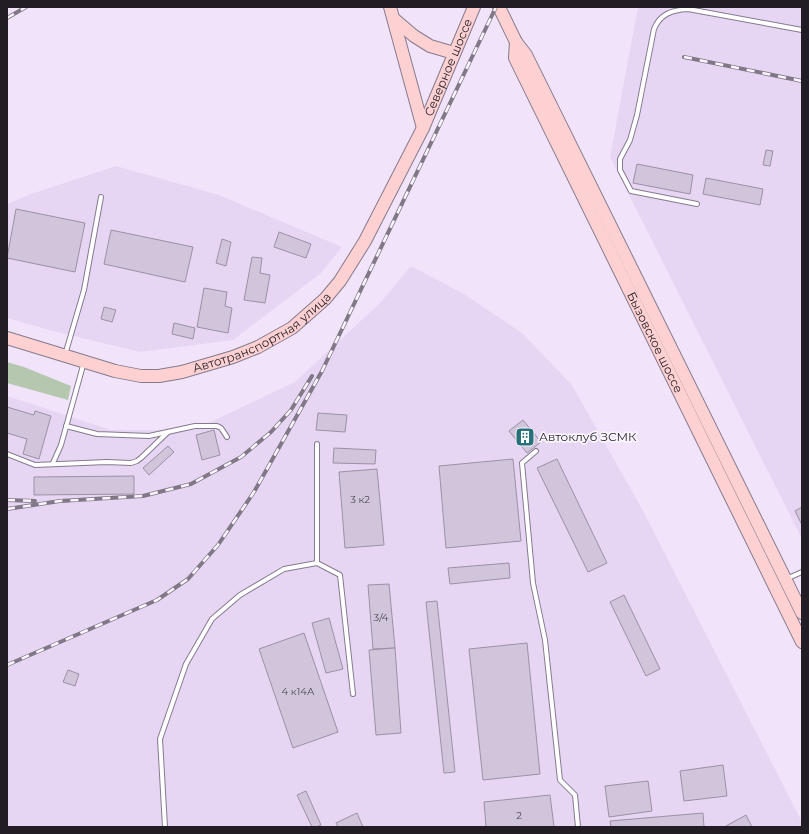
<svg xmlns="http://www.w3.org/2000/svg" width="809" height="834" font-family="Montserrat,sans-serif">
<style>
.built{fill:#e6d6f3}
.green{fill:#b5c8af}
.building{fill:#d1c5db;stroke:#9c90a5}
.lines{fill:none;stroke-linecap:round;stroke-linejoin:round}
.service-casing{stroke:#857a8e;stroke-width:6}
.secondary-casing{stroke:#857a8e;stroke-width:14}
.service{stroke:#fff;stroke-width:4}
.secondary{stroke:#fdd1d2;stroke-width:12}
.rail-casing{stroke:#807886;stroke-width:4}
.rail{stroke:#faf5fe;stroke-width:2.5;stroke-dasharray:8;stroke-linecap:butt}
.labels{text-anchor:middle;stroke-width:3.5;stroke-linejoin:round;paint-order:stroke}
.number-label{font-size:10px;fill:#4e4752}
.street-label{font-size:12px;fill:#221d25;stroke:#faf5fe}
.poi-label{font-size:12px;fill:#221d25;stroke:#faf5fe;text-anchor:start}
</style>
<rect width="100%" height="100%" fill="#f1e4fa"/>
<g class="built">
<polygon points="638,7 802,7 802,539 610,157"/>
<polygon points="116,166 219,195 342,247 321,273 233,340 140,352 53,331 7,318 7,204 31,194"/>
<polygon points="411,266 464,294 522,333 572,385 642,509 802,822 802,827 7,827 7,396 111,430 194,430 295,382 380,303"/>
</g>
<polygon class="green" points="7,362 24,367 71,386 68,400 7,383"/>
<g class="building">
<polygon points="766,150 773,151 770,166 763,165"/>
<polygon points="637,164 693,175 690,194 633,183"/>
<polygon points="706,178 763,189 760,205 703,194"/>
<polygon points="16,209 85,223 75,272 7,258"/>
<polygon points="111,230 193,247 185,282 104,264"/>
<polygon points="279,232 311,244 306,258 274,247"/>
<polygon points="222,239 231,242 226,266 216,263"/>
<polygon points="252,257 262,258 260,273 270,275 265,303 244,300"/>
<polygon points="204,288 227,292 225,306 232,308 228,333 197,327"/>
<polygon points="104,307 116,310 112,322 101,319"/>
<polygon points="174,323 195,328 193,339 172,334"/>
<polygon points="7,407 34,415 35,411 51,416 39,459 23,454 27,439 7,433"/>
<polygon points="318,413 347,415 345,432 316,430"/>
<polygon points="523,420 541,442 527,453 509,431"/>
<polygon points="214,430 220,455 202,460 196,435"/>
<polygon points="168,446 174,452 149,475 143,468"/>
<polygon points="334,448 376,450 375,464 333,463"/>
<polygon points="513,459 521,541 446,548 439,466"/>
<polygon points="557,459 607,563 588,572 537,468"/>
<polygon points="377,469 384,545 345,548 339,472"/>
<polygon points="134,476 134,494 34,495 34,477"/>
<polygon points="802,507 802,525 795,511"/>
<polygon points="509,563 510,578 450,584 448,568"/>
<polygon points="389,584 395,648 373,649 368,585"/>
<polygon points="624,595 660,669 646,676 610,602"/>
<polygon points="437,601 455,772 444,773 426,602"/>
<polygon points="329,618 343,669 326,673 312,623"/>
<polygon points="304,633 338,732 293,748 259,649"/>
<polygon points="527,643 540,774 483,780 469,649"/>
<polygon points="395,648 401,733 376,735 369,650"/>
<polygon points="68,670 79,674 75,686 63,682"/>
<polygon points="723,765 727,796 684,801 680,771"/>
<polygon points="648,781 652,811 609,817 605,786"/>
<polygon points="306,791 321,825 316,827 312,827 297,795"/>
<polygon points="550,795 554,827 486,827 484,802"/>
<polygon points="357,813 363,827 338,827 336,823"/>
<polygon points="703,813 704,827 611,827 610,821"/>
<polygon points="746,815 752,827 727,827 726,826"/>
</g>
<g class="lines">
<g class="service-casing">
<g id="service">
<path d="M697 204 631 191 620 170V159L630 140 637 115 654 29C660 14 672 10 688 9L802 30"/>
<polyline points="65,355 84,290 101,197"/>
<polyline points="66,426 97,434 149,436 195,426 217,426 221,428 227,437"/>
<polyline points="536,451 522,463 533,583 545,640 560,780 575,795 578,827"/>
<polyline points="7,454 35,465 107,462 131,463 137,461 141,458 168,432"/>
<polyline points="53,463 61,445 84,362"/>
<polyline points="317,563 317,444"/>
<polyline points="786,579 802,572"/>
<polyline points="165,827 160,739 186,664 212,619 240,595 284,569 317,563 340,575 353,694"/>
</g>
</g>
<g class="secondary-casing">
<g id="secondary">
<polyline points="390,7 423,128"/>
<polyline points="499,7 516,42 526,55 802,613"/>
<polyline points="394,19 414,36 430,46 454,53"/>
<path id="s1" d="M516 42 515 58 802 642"/>
<path id="s2" d="M7 338 115 371 141 376H159L182 372 233 357 258 347 292 328 325 299 340 281 365 241 423 128 474 7"/>
</g>
</g>
<use href="#service" class="service"/>
<use href="#secondary" class="secondary"/>
<g class="rail-casing">
<g id="rail">
<polyline points="7,18 26,7"/>
<polyline points="684,57 802,81"/>
<polyline points="7,500 35,501"/>
<polyline points="7,509 60,501 143,496 191,484 241,457 271,432 291,410 312,376"/>
<polyline points="7,665 157,600 188,579 218,545 254,492 322,371 496,7"/>
</g>
</g>
<use href="#rail" class="rail"/>
</g>
<defs>
<g id="building-square" transform="scale(1)"><rect x="-9" y="-9" width="18" height="18" rx="4" fill="#28717a" stroke="#faf5fe"/><path d="M-4-6H4V6H1V3H-1V6H-4ZM-2.5-4.3h1.7v1.8h-1.7ZM.8-4.3h1.7v1.8H.8ZM-2.5-1h1.7V.8h-1.7ZM.8-1h1.7V.8H.8Z" fill="#fff"/></g>
</defs>
<g fill-rule="evenodd">
<use href="#building-square" x="525" y="437"/>
</g>
<g class="labels">
<g class="number-label">
<text x="360" y="503">3 к2</text>
<text x="381" y="621">3/4</text>
<text x="298" y="695">4 к14А</text>
<text x="519" y="819">2</text>
</g>
<g class="street-label">
<text dy="4" stroke="none"><textPath href="#s2" startOffset="607">Северное шоссе</textPath></text>
<text dy="4" stroke="none"><textPath href="#s2" startOffset="271">Автотранспортная улица</textPath></text>
<text dy="4" stroke="none"><textPath href="#s1" startOffset="333">Бызовское шоссе</textPath></text>
</g>
<g class="poi-label">
<text x="539" y="441">Автоклуб ЗСМК</text>
</g>
</g>
<rect width="809" height="834" fill="none" stroke="#221d25" stroke-width="16"/>
</svg>
